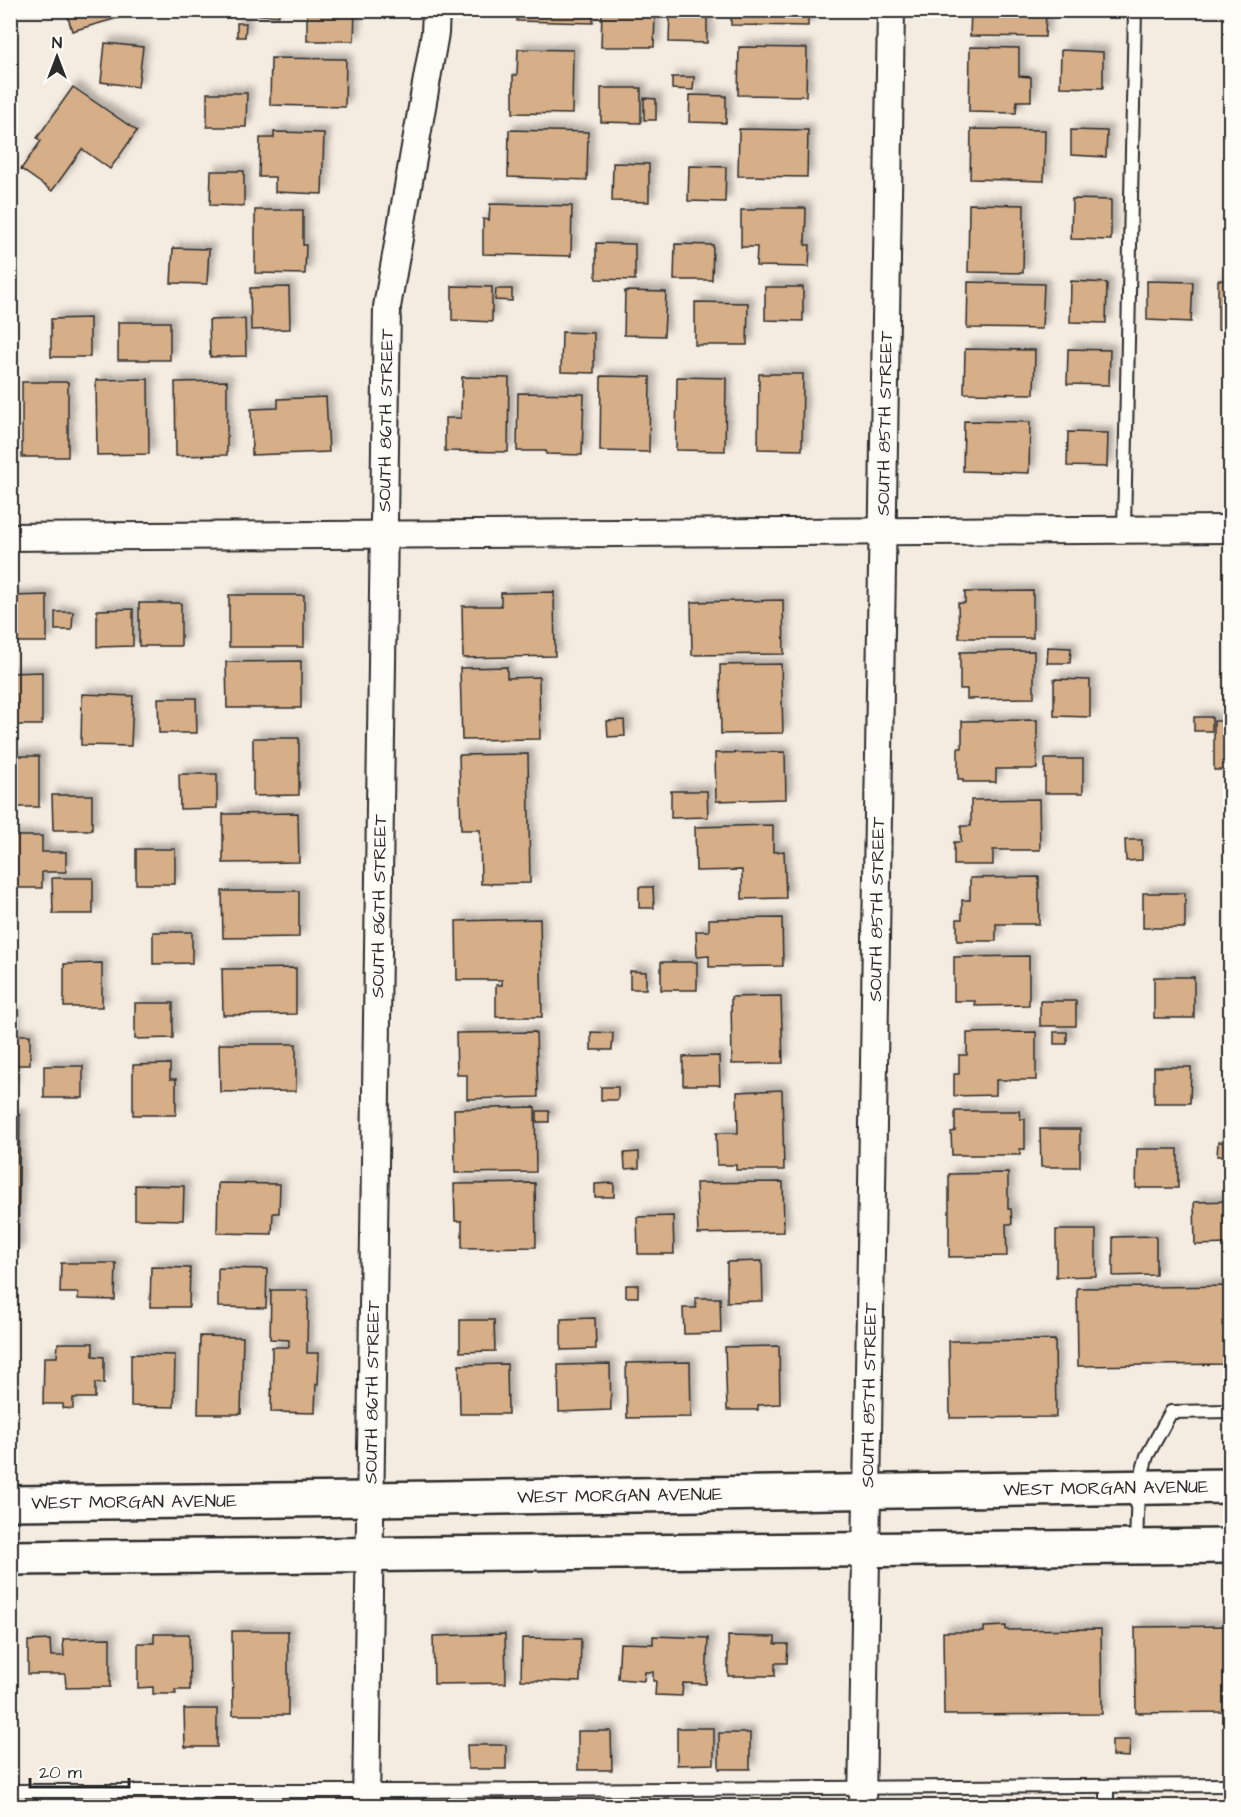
<svg xmlns="http://www.w3.org/2000/svg" width="1241" height="1817" font-family="'Architects Daughter',sans-serif">
<style>
.building{fill:#d6ae87;stroke:#2b2b2b;stroke-width:1.5;filter:url(#shadow)}
.lines{fill:none;stroke-linecap:round;stroke-linejoin:round}
.lane-casing{stroke:#2b2b2b;stroke-width:16}
.street-casing{stroke:#2b2b2b;stroke-width:30}
.secondary-casing{stroke:#2b2b2b;stroke-width:38}
.lane{stroke:#fdfcf7;stroke-width:12}
.street{stroke:#fdfcf7;stroke-width:26}
.secondary{stroke:#fdfcf7;stroke-width:33}
.labels{text-anchor:middle;stroke-width:4.5;stroke-linejoin:round;paint-order:stroke}
.street-label{font-size:18px;fill:#2b2b2b;stroke:#fdfcf7}
</style>
<defs>
<filter id="shadow"><feDropShadow dx="5.5" dy="-5.5" stdDeviation="3" flood-color="#0004"/></filter>
</defs>
<rect width="100%" height="100%" fill="#f5ece1"/>
<filter id="ink" filterUnits="userSpaceOnUse"><feTurbulence type="fractalNoise" baseFrequency=".0167" numOctaves="2"/><feDisplacementMap in="SourceGraphic" scale="12" xChannelSelector="R" yChannelSelector="G"/><feConvolveMatrix kernelMatrix="1 2 1 2 8 2 1 2 1" color-interpolation-filters="sRGB"/></filter>
<g filter="url(#ink)">
<g class="building">
<polygon points="66,10 142,10 143,11 72,31"/>
<polygon points="247,10 279,10 279,16 247,14"/>
<polygon points="307,10 355,10 354,41 307,41"/>
<polygon points="517,10 593,10 593,23 517,21"/>
<polygon points="670,10 707,10 707,43 669,42"/>
<polygon points="731,10 808,10 808,26 731,25"/>
<polygon points="971,10 1025,10 1025,12 1046,12 1045,37 970,36"/>
<polygon points="1061,10 1101,10 1100,14 1061,13"/>
<polygon points="602,11 655,12 654,47 601,47"/>
<polygon points="237,23 246,23 245,37 237,37"/>
<polygon points="105,43 143,47 138,87 101,82"/>
<polygon points="739,47 807,48 806,96 738,95"/>
<polygon points="970,47 1019,48 1019,76 1031,77 1031,101 1017,101 1016,113 969,112"/>
<polygon points="518,49 573,50 572,114 513,113 513,75 517,75"/>
<polygon points="1061,50 1103,52 1103,88 1060,87"/>
<polygon points="271,58 346,59 345,107 270,105"/>
<polygon points="672,77 694,77 693,90 672,89"/>
<polygon points="73,87 137,131 110,169 82,149 52,191 21,169 41,141 37,138"/>
<polygon points="601,88 641,88 641,123 601,122"/>
<polygon points="207,93 247,93 246,127 207,127"/>
<polygon points="690,95 726,96 726,123 689,122"/>
<polygon points="644,98 656,99 656,120 644,120"/>
<polygon points="739,129 808,130 807,177 738,176"/>
<polygon points="971,129 1045,130 1044,181 970,179"/>
<polygon points="509,130 588,132 587,180 508,177"/>
<polygon points="1071,130 1107,131 1106,157 1071,155"/>
<polygon points="274,132 324,133 322,194 275,192 275,177 259,177 260,138 274,138"/>
<polygon points="613,163 649,164 649,202 612,201"/>
<polygon points="689,166 726,167 725,202 688,201"/>
<polygon points="211,171 244,171 244,206 210,205"/>
<polygon points="1072,199 1111,200 1111,240 1071,239"/>
<polygon points="490,204 572,206 571,256 483,254 483,219 489,220"/>
<polygon points="969,204 1024,205 1023,273 968,272"/>
<polygon points="756,208 806,208 805,245 810,245 809,267 756,266 757,247 741,247 741,210 756,210"/>
<polygon points="255,210 303,210 303,245 306,245 305,274 255,273"/>
<polygon points="596,243 635,244 635,280 596,279"/>
<polygon points="675,244 713,245 712,280 674,280"/>
<polygon points="173,248 209,249 207,284 171,283"/>
<polygon points="1218,280 1230,280 1230,331 1218,330"/>
<polygon points="1071,281 1107,283 1106,323 1070,322"/>
<polygon points="1147,281 1193,282 1191,322 1147,320"/>
<polygon points="968,282 1044,284 1042,329 967,328"/>
<polygon points="452,286 492,287 492,322 452,320"/>
<polygon points="289,287 290,329 251,330 250,288"/>
<polygon points="765,287 803,287 803,321 765,320"/>
<polygon points="496,289 512,289 512,301 495,300"/>
<polygon points="625,291 666,292 664,336 624,335"/>
<polygon points="695,302 748,303 747,345 695,345"/>
<polygon points="90,318 90,357 51,357 51,319"/>
<polygon points="245,319 246,356 210,357 209,320"/>
<rect x="118" y="322" width="52" height="38"/>
<polygon points="562,332 594,333 594,373 561,372"/>
<polygon points="965,349 1035,350 1034,394 964,393"/>
<polygon points="1068,349 1110,350 1109,385 1067,384"/>
<polygon points="759,374 803,374 802,450 758,449"/>
<polygon points="601,376 650,377 649,452 600,451"/>
<polygon points="462,377 509,378 508,452 445,451 445,418 461,418"/>
<polygon points="677,377 726,378 725,451 676,450"/>
<polygon points="148,379 149,454 97,455 96,380"/>
<polygon points="227,381 227,455 176,456 175,382"/>
<rect x="22" y="382" width="46" height="75"/>
<polygon points="518,393 584,394 582,455 546,454 546,451 517,451"/>
<polygon points="326,397 329,452 252,455 251,409 278,408 278,399"/>
<polygon points="964,421 1030,422 1029,473 963,471"/>
<polygon points="1068,432 1108,433 1107,467 1067,466"/>
<polygon points="1033,591 1033,638 959,638 958,603 965,603 965,592"/>
<polygon points="554,592 555,656 463,658 462,606 501,606 501,593"/>
<polygon points="47,595 47,642 10,642 10,596"/>
<rect x="229" y="595" width="75" height="52"/>
<polygon points="783,600 784,654 692,655 691,602"/>
<rect x="139" y="603" width="42" height="43"/>
<polygon points="133,609 133,646 97,647 97,610"/>
<polygon points="55,612 73,612 72,630 55,630"/>
<polygon points="1048,647 1071,648 1070,663 1047,663"/>
<polygon points="1034,651 1034,698 967,699 967,689 960,689 960,652"/>
<polygon points="301,661 301,708 227,708 226,662"/>
<polygon points="781,664 783,733 721,734 720,665"/>
<polygon points="507,667 507,678 539,677 540,739 462,740 460,668"/>
<polygon points="42,672 42,725 10,725 10,673"/>
<polygon points="1054,679 1090,680 1090,717 1054,716"/>
<polygon points="82,694 133,696 131,746 81,745"/>
<polygon points="158,698 196,698 197,733 159,733"/>
<rect x="1194" y="717" width="18" height="14"/>
<polygon points="624,720 625,736 608,737 607,721"/>
<polygon points="1037,720 1037,769 996,769 996,782 963,782 963,779 958,779 958,748 962,748 962,721"/>
<rect x="1214" y="721" width="16" height="49"/>
<polygon points="253,738 299,738 299,795 253,796"/>
<polygon points="785,752 786,799 716,801 715,753"/>
<polygon points="528,754 530,883 481,884 480,830 461,830 459,755"/>
<rect x="10" y="756" width="29" height="51"/>
<rect x="1045" y="759" width="38" height="34"/>
<polygon points="179,774 217,774 217,808 180,809"/>
<polygon points="671,791 707,791 708,817 671,818"/>
<polygon points="1229,791 1230,791 1230,842 1228,842"/>
<polygon points="52,795 92,795 92,830 53,830"/>
<polygon points="1039,799 1040,850 993,850 993,865 954,865 954,842 961,842 961,826 971,826 971,800"/>
<polygon points="298,813 299,862 223,863 223,814"/>
<polygon points="773,825 773,852 784,851 786,898 742,899 742,870 696,871 695,827"/>
<polygon points="10,836 42,836 42,852 66,852 66,872 42,872 42,888 10,888"/>
<polygon points="1125,840 1142,840 1142,860 1126,861"/>
<rect x="136" y="849" width="39" height="35"/>
<polygon points="1039,877 1039,924 996,924 996,941 957,941 957,919 962,919 962,900 970,900 970,878"/>
<polygon points="52,878 93,878 93,914 53,914"/>
<polygon points="639,887 653,887 654,908 639,908"/>
<polygon points="222,891 299,891 299,937 223,938"/>
<rect x="1143" y="893" width="42" height="35"/>
<polygon points="782,918 783,966 709,967 709,956 697,957 696,931 709,931 709,919"/>
<polygon points="540,919 542,1017 496,1017 496,985 502,985 502,980 457,980 456,921"/>
<polygon points="153,932 192,932 192,963 153,964"/>
<polygon points="1029,956 1029,1005 975,1006 975,1001 954,1001 954,957"/>
<rect x="661" y="962" width="36" height="28"/>
<polygon points="102,963 102,1007 64,1007 64,964"/>
<polygon points="296,968 296,1014 223,1015 222,969"/>
<polygon points="630,971 646,972 646,989 630,989"/>
<rect x="1154" y="977" width="40" height="41"/>
<polygon points="781,996 783,1063 732,1064 731,997"/>
<rect x="1040" y="1001" width="36" height="25"/>
<polygon points="135,1003 173,1003 173,1038 135,1039"/>
<polygon points="10,1013 15,1013 15,1035 30,1035 30,1065 13,1065 13,1087 10,1087"/>
<polygon points="536,1032 538,1097 467,1099 467,1075 457,1075 456,1033"/>
<polygon points="591,1032 613,1033 612,1050 591,1050"/>
<polygon points="1036,1032 1036,1080 996,1080 996,1095 954,1096 954,1074 959,1074 959,1055 967,1055 967,1033"/>
<rect x="1054" y="1032" width="13" height="12"/>
<polygon points="219,1044 296,1044 296,1091 220,1092"/>
<polygon points="719,1056 720,1085 683,1085 683,1057"/>
<polygon points="170,1064 170,1079 176,1079 176,1115 133,1115 133,1065"/>
<rect x="44" y="1066" width="39" height="32"/>
<polygon points="1154,1067 1191,1067 1190,1103 1154,1103"/>
<rect x="601" y="1087" width="17" height="13"/>
<polygon points="782,1090 784,1170 736,1170 736,1165 717,1165 716,1133 738,1133 737,1092"/>
<polygon points="535,1107 536,1172 455,1173 454,1109"/>
<rect x="537" y="1111" width="12" height="11"/>
<polygon points="955,1111 1019,1111 1020,1119 1025,1119 1025,1149 1020,1149 1020,1155 952,1155 951,1132 955,1131"/>
<polygon points="1227,1112 1230,1112 1230,1169 1226,1169 1226,1156 1217,1156 1218,1142 1227,1142"/>
<polygon points="10,1115 20,1115 18,1252 10,1252"/>
<polygon points="1040,1129 1080,1129 1080,1167 1041,1167"/>
<polygon points="1137,1149 1178,1149 1178,1188 1136,1188"/>
<polygon points="639,1152 639,1168 625,1169 624,1153"/>
<polygon points="1008,1173 1008,1209 1011,1209 1012,1224 1006,1224 1007,1256 949,1257 949,1174"/>
<polygon points="783,1182 784,1232 698,1234 696,1183"/>
<polygon points="218,1183 280,1184 279,1213 273,1213 272,1234 217,1233"/>
<polygon points="535,1183 536,1247 462,1248 462,1221 455,1221 454,1184"/>
<polygon points="614,1183 614,1197 595,1197 595,1184"/>
<polygon points="135,1185 184,1186 183,1220 135,1219"/>
<polygon points="1230,1201 1230,1244 1195,1245 1194,1202"/>
<polygon points="673,1216 674,1254 638,1254 637,1217"/>
<polygon points="1056,1230 1096,1230 1096,1276 1056,1277"/>
<polygon points="1156,1236 1156,1275 1113,1276 1113,1237"/>
<polygon points="762,1261 763,1301 727,1302 727,1262"/>
<polygon points="61,1263 116,1263 115,1300 78,1299 78,1293 60,1293"/>
<polygon points="151,1267 190,1268 189,1307 150,1307"/>
<polygon points="218,1268 267,1269 266,1308 218,1307"/>
<rect x="626" y="1285" width="12" height="12"/>
<polygon points="1230,1286 1230,1364 1078,1366 1077,1288"/>
<polygon points="271,1290 308,1290 307,1353 319,1353 318,1384 316,1384 315,1413 271,1412 272,1347 289,1347 289,1340 270,1339"/>
<polygon points="696,1298 720,1298 721,1333 684,1334 683,1308 696,1308"/>
<polygon points="595,1318 596,1349 561,1350 561,1319"/>
<polygon points="460,1320 494,1320 495,1351 460,1352"/>
<polygon points="200,1336 243,1337 241,1414 198,1414"/>
<polygon points="1055,1340 1056,1417 950,1418 949,1341"/>
<polygon points="58,1343 93,1343 93,1356 104,1357 104,1384 95,1383 95,1398 73,1398 73,1409 63,1408 63,1404 43,1404 44,1357 57,1357"/>
<polygon points="779,1346 780,1404 758,1405 758,1410 727,1410 725,1347"/>
<polygon points="131,1354 175,1355 174,1407 131,1406"/>
<polygon points="690,1362 691,1417 627,1418 626,1363"/>
<polygon points="507,1364 508,1414 460,1414 459,1365"/>
<polygon points="610,1364 611,1410 559,1412 558,1365"/>
<polygon points="1006,1626 1006,1630 1101,1629 1102,1714 944,1715 943,1632 984,1632 984,1627"/>
<polygon points="1230,1626 1230,1712 1136,1713 1135,1627"/>
<polygon points="232,1631 288,1631 288,1715 233,1715"/>
<polygon points="154,1634 189,1634 190,1690 175,1690 176,1694 153,1694 153,1687 138,1688 138,1643 154,1643"/>
<polygon points="505,1634 506,1683 434,1684 433,1636"/>
<polygon points="653,1636 708,1638 706,1684 683,1683 682,1696 655,1695 656,1681 653,1681 653,1672 645,1672 644,1681 618,1679 620,1643 653,1644"/>
<polygon points="728,1636 775,1637 775,1644 788,1644 787,1663 775,1663 775,1676 728,1676"/>
<polygon points="110,1638 110,1687 66,1688 65,1674 28,1674 28,1641 50,1640 51,1656 64,1656 63,1639"/>
<polygon points="522,1638 581,1639 580,1682 521,1680"/>
<polygon points="184,1709 217,1709 217,1747 185,1747"/>
<polygon points="677,1728 714,1728 714,1764 677,1765"/>
<polygon points="578,1731 611,1731 612,1770 578,1770"/>
<rect x="719" y="1733" width="31" height="36"/>
<polygon points="1112,1740 1130,1740 1129,1757 1112,1756"/>
<polygon points="467,1745 506,1745 506,1769 468,1769"/>
</g>
<g class="lines">
<g class="lane-casing">
<g id="lane">
<polyline points="1124,529 1135,10"/>
<polyline points="1136,1545 1138,1487 1147,1456 1171,1412 1230,1411"/>
<polyline points="10,1791 403,1791 1230,1785"/>
<polyline points="1107,1806 1107,1786"/>
</g>
</g>
<g class="street-casing">
<g id="street">
<path d="M10 537C417 535 824 529 1230 529"/>
<path id="s1" d="M366 1806 387 307 435 33 436 10"/>
<path id="s2" d="M862 1806 891 10"/>
</g>
</g>
<g class="secondary-casing">
<g id="secondary">
<path id="s3" d="M10 1503 371 1499 1230 1486"/>
<path d="M10 1558C417 1554 824 1552 1230 1546"/>
</g>
</g>
<use href="#lane" class="lane"/>
<use href="#street" class="street"/>
<use href="#secondary" class="secondary"/>
</g>
</g>
<g class="labels">
<g class="street-label">
<text dy="6" stroke="none"><textPath href="#s1" startOffset="1386">SOUTH 86TH STREET</textPath></text>
<text dy="6" stroke="none"><textPath href="#s2" startOffset="1383">SOUTH 85TH STREET</textPath></text>
<text dy="6" stroke="none"><textPath href="#s1" startOffset="900">SOUTH 86TH STREET</textPath></text>
<text dy="6" stroke="none"><textPath href="#s2" startOffset="897">SOUTH 85TH STREET</textPath></text>
<text dy="6" stroke="none"><textPath href="#s1" startOffset="414">SOUTH 86TH STREET</textPath></text>
<text dy="6" stroke="none"><textPath href="#s2" startOffset="411">SOUTH 85TH STREET</textPath></text>
<text dy="6" stroke="none"><textPath href="#s3" startOffset="1096">WEST MORGAN AVENUE</textPath></text>
<text dy="6" stroke="none"><textPath href="#s3" startOffset="610">WEST MORGAN AVENUE</textPath></text>
<text dy="6" stroke="none"><textPath href="#s3" startOffset="124">WEST MORGAN AVENUE</textPath></text>
</g>
</g>
<rect width="1241" height="1817" fill="none" stroke="#fdfcf7" stroke-width="36"/>
<rect x="18" y="18" width="1205" height="1781" fill="none" stroke="#2b2b2b" stroke-width="2" filter="url(#ink)"/>
<g transform="translate(57 57)" stroke="#fdfcf7" stroke-width="4.5" paint-order="stroke">
<path d="M0-4.5L10 22L0 15L-10 22Z" fill="#2b2b2b"/>
<text y="-9" font-size="16" font-weight="bold" text-anchor="middle" fill="#2b2b2b">N</text>
</g>
<path d="M30 1778v9h99v-9" fill="none" stroke="#2b2b2b" stroke-width="3"/>
<text x="39" y="1778" font-size="18" fill="#2b2b2b" stroke="#fdfcf7" stroke-width="4.5" paint-order="stroke">20 m</text>
</svg>
